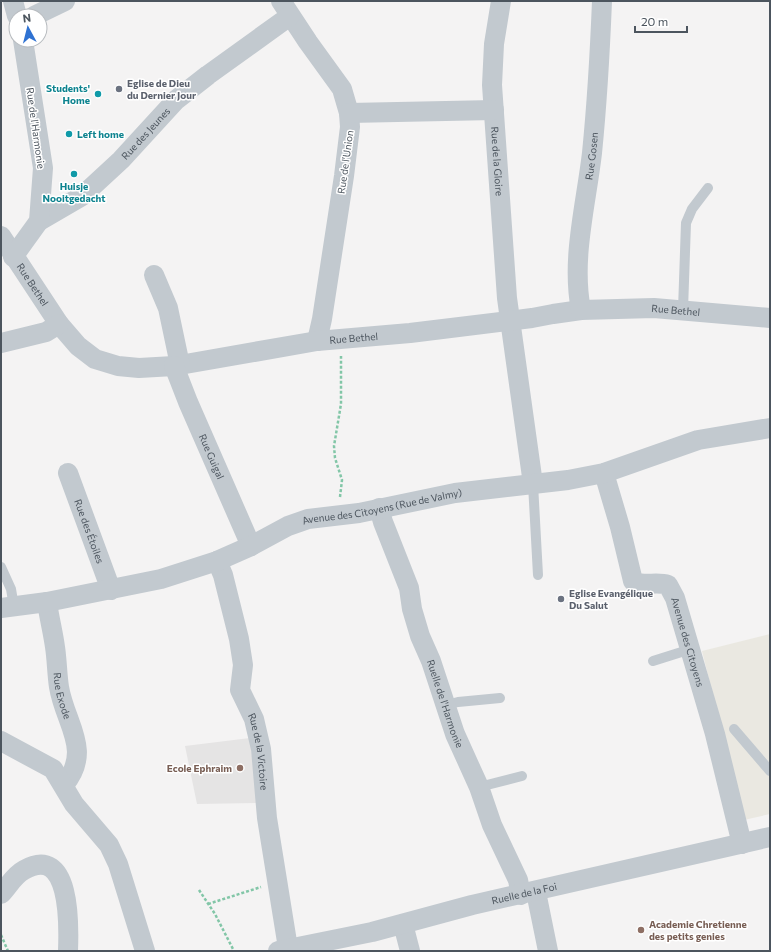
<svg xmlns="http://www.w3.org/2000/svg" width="771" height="952" font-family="Commissioner,sans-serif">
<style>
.commercial{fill:#eae8e1}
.education{fill:#e5e4e4}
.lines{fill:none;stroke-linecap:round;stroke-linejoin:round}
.path{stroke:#82c6a7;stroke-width:2.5;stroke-dasharray:3 2;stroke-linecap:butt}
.lane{stroke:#c2c9cf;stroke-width:10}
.street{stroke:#c2c9cf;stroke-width:20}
.worship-dot{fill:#6b7280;stroke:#fff;stroke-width:1.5}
.culture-dot{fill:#0f9aa8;stroke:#fff;stroke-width:1.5}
.education-dot{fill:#8d6e63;stroke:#fff;stroke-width:1.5}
.labels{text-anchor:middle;stroke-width:3;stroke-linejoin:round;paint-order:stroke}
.worship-label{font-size:10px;font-weight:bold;fill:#5b616d;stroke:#fff;text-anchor:start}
.culture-label{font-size:10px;font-weight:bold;fill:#0d838f;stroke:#fff;text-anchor:end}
.street-label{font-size:10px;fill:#4c555e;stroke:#fff}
.education-label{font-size:10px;font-weight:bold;fill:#785e54;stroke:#fff;text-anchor:end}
</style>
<rect width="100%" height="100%" fill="#f4f3f3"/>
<polygon class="commercial" points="770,634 770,814 744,820 702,651"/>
<polygon class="education" points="250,738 257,803 197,804 185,746"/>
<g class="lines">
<g class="path">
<polyline points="340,497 342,480 335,458 334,446 341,404 341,356"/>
<polyline points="199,890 215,914 234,951"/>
<polyline points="208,904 261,887"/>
<polyline points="1,935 8,951"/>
</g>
<g class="lane">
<polyline points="683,310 686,223 692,209 708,188"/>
<polyline points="533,484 538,575"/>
<polyline points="1,567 11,589 14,607"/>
<polyline points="653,661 691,649"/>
<polyline points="446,705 458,702 500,698"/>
<polyline points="734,729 770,771"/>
<polyline points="479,787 522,776"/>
</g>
<g class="street">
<polyline points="13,1 17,16"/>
<polyline points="281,1 308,42 342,89 349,113 350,127 344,176 322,319 317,341"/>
<path id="s1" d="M501 1 494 44 492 85 507 298 533 484"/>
<polyline points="34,16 65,1"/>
<polyline points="349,113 494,110"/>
<path id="s2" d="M39 221 82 196 121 160 176 100 208 75 290 16"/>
<path id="s3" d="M1 236 59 324 78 346 95 359 118 366 139 368 174 366 317 341 410 333 532 318 553 314 581 310 654 308 770 318"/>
<polyline points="13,257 39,221 43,168 23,40"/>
<polyline points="154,275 168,308 180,365"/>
<path id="s4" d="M581 310C571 259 586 205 592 153 597 103 600 51 602 1"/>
<polyline points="1,343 46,332 59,324"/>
<path id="s5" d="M174 366 188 402 251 546"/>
<path id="s6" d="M68 473 111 590"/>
<path id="s7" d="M604 473 620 527 633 581C644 587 656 581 668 585L675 598 715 734 742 844"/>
<path id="s8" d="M379 508 383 522 409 588 412 609 420 636 431 661 455 734 479 787 492 825 518 880 521 895"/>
<path id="s9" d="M217 561 223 575 239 639 243 665 240 690 254 719 261 749 267 818 288 948"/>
<path id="s10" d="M47 602C49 617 53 632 55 647 57 660 57 674 59 687 65 724 93 750 64 785"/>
<path id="s11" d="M1 608 47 602 161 579 217 561 251 546 288 526 308 519 359 513 455 493 568 480 604 473 698 440 770 428"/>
<polyline points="1,741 53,769 74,804 109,845 118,864 145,951"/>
<polyline points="536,892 548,951"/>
<path d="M1 894C9 886 13 876 24 870 71 843 69 925 68 951"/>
<polyline points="403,924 410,951"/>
<path id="s12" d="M278 951 372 932 472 905 770 837"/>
</g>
</g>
<g class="worship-dot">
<circle cx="119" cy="89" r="4"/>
<circle cx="561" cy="599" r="4"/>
</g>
<g class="culture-dot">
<circle cx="98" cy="94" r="4"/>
<circle cx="69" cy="134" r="4"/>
<circle cx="74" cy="174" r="4"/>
</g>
<g class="education-dot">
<circle cx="240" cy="768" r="4"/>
<circle cx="641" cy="930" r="4"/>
</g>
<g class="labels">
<g class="worship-label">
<text x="127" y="87">Eglise de Dieu<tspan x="127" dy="12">du Dernier Jour</tspan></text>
<text x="569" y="597">Eglise Evangélique<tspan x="569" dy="12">Du Salut</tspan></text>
</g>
<g class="culture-label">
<text x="90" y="92">Students'<tspan x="90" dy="12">Home</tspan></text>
<text x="77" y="138" text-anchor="start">Left home</text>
<text x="74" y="190" text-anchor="middle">Huisje<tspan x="74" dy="12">Nooitgedacht</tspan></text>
</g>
<g class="street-label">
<text transform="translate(36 128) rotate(82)" y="4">Rue de l'Harmonie</text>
<text dy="4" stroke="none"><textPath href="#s2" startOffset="139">Rue des Jeunes</textPath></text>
<text dy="4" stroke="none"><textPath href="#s4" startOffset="155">Rue Gosen</textPath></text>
<text dy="4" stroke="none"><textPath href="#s1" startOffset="161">Rue de la Gloire</textPath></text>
<text transform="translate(345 162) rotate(-82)" y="4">Rue de l'Union</text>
<text dy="4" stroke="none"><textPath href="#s3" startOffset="58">Rue Bethel</textPath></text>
<text dy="4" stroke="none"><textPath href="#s3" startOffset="742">Rue Bethel</textPath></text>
<text dy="4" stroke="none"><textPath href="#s3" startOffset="418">Rue Bethel</textPath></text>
<text dy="4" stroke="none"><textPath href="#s5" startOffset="98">Rue Guigal</textPath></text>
<text dy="4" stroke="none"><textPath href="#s11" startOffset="397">Avenue des Citoyens (Rue de Valmy)</textPath></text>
<text dy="4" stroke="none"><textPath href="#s6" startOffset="62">Rue des Étoiles</textPath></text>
<text dy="4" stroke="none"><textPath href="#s7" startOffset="208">Avenue des Citoyens</textPath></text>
<text dy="4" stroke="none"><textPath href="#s10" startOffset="95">Rue Exode</textPath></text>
<text dy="4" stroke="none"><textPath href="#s8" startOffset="207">Ruelle de l'Harmonie</textPath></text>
<text dy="4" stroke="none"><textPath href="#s9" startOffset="198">Rue de la Victoire</textPath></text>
<text dy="4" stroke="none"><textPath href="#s12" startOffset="253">Ruelle de la Foi</textPath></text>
</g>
<g class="education-label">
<text x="232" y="772">Ecole Ephraim</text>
<text x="649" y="928" text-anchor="start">Academie Chretienne<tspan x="649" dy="12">des petits genies</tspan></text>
</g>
</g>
<rect width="771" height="952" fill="none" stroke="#4c555e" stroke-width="4"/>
<g transform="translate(28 28) rotate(353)"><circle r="19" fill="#ffffff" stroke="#b7bbbf"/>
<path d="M0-3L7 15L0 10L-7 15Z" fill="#2f72d2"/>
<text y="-6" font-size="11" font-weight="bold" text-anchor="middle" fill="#4c555e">N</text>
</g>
<path d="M635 26v6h52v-6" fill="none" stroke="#4c555e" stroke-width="2"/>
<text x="641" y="26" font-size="12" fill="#4c555e" stroke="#ffffff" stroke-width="3" paint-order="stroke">20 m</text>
</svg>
